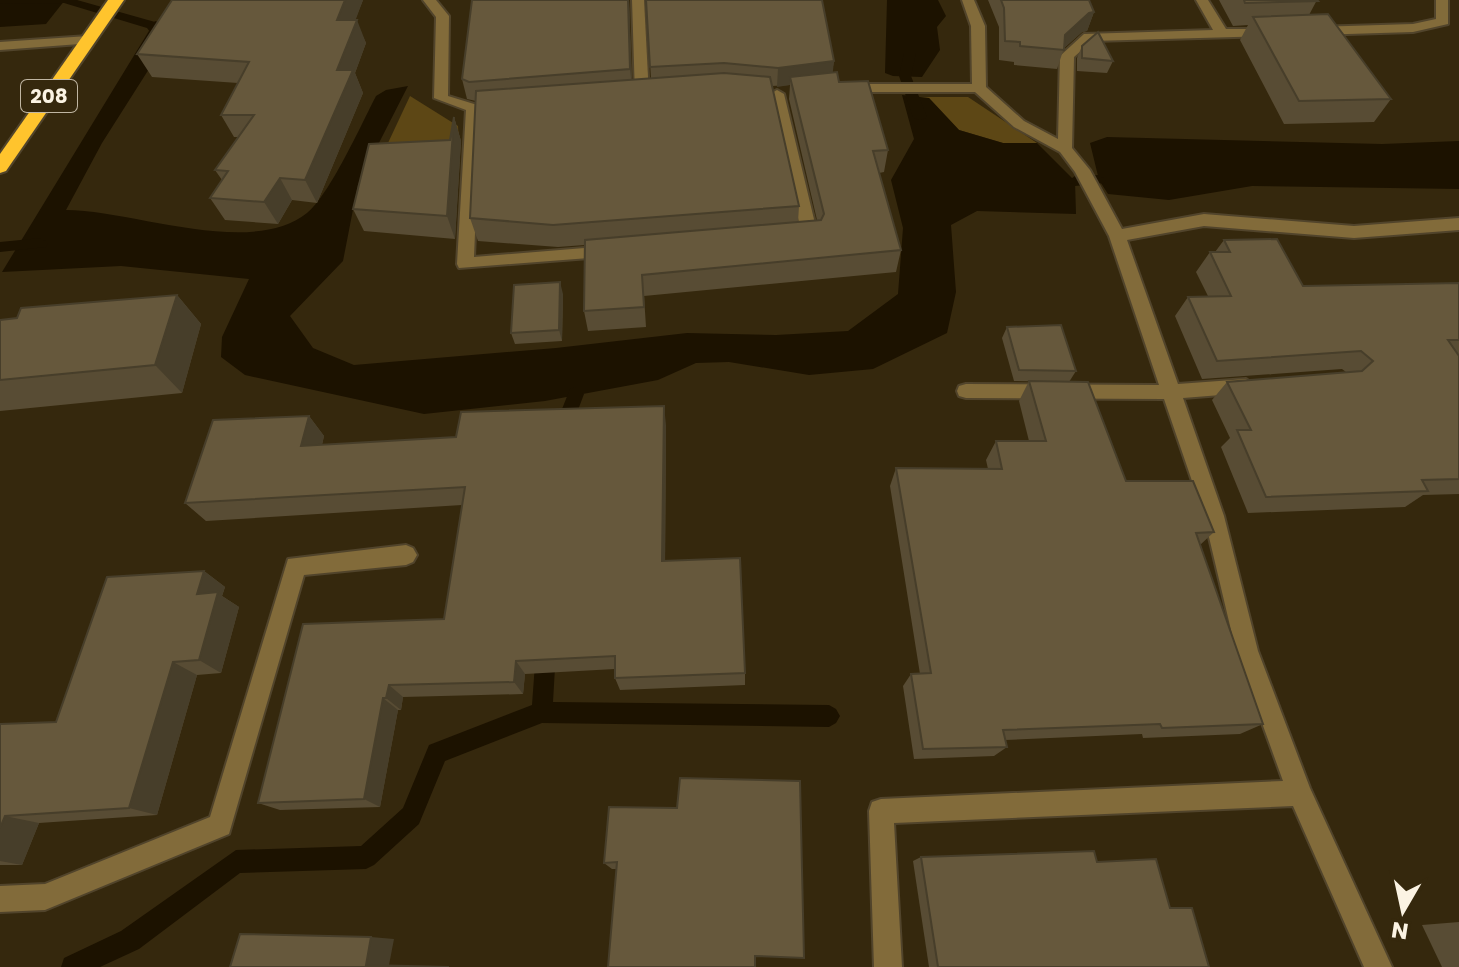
<svg xmlns="http://www.w3.org/2000/svg" width="1459" height="967" font-family="Poppins,sans-serif">
<style>
.green{fill:#5d4715}
.water{fill:#1c1200}
.lines{fill:none;stroke-linecap:round;stroke-linejoin:round}
.stream{fill:#1c1200;fill-rule:evenodd}
.lane-casing{stroke:#51442b;stroke-width:4}
.street-casing{stroke:#51442b;stroke-width:4}
.highway-casing{stroke:#51442b;stroke-width:4}
.lane{fill:#826b3a;fill-rule:evenodd}
.street{fill:#826b3a;fill-rule:evenodd}
.highway{fill:#ffc42d;fill-rule:evenodd}
.wall{fill:#584c34;fill-rule:evenodd}
.shaded-wall{fill:#473e2a}
.building{fill:#66583c;stroke:#473e2a;stroke-width:2}
.labels{text-anchor:middle;stroke-width:6;stroke-linejoin:round;paint-order:stroke}
.shield{fill:#35280d;stroke:#c0b6a3;stroke-width:2}
.shield-label{font-size:20px;font-weight:bold;fill:#fbf3e3}
</style>
<rect width="100%" height="100%" fill="#35280d"/>
<g class="green">
<polygon points="410,96 458,126 459,143 388,143"/>
<polygon points="913,97 968,97 1037,143 1003,143 959,130 929,98"/>
</g>
<g class="water">
<polygon points="0,0 65,0 46,24 0,27"/>
<polygon points="887,0 938,0 946,16 937,27 940,50 922,77 893,76 885,73"/>
<path d="M155 21 175 28 102 143 66 210C133 210 250 258 307 213 329 196 362 123 376 96L386 90 408 86 358 184 343 261 290 316 313 348 354 365 556 348 687 333 776 335 848 331 898 294 903 228 891 180 914 139 902 95 929 98 959 130 1003 143H1037L1075 181 1076 214 977 211 951 225 956 292 947 333 873 369 809 375 729 362 696 363 658 380 545 401 424 414 245 375 221 357 222 337 249 279 121 266 2 272Z"/>
<polygon points="1107,137 1382,144 1459,141 1459,189 1252,186 1169,200 1108,194 1099,180 1090,143"/>
</g>
<g class="lines">
<g class="stream">
<polygon points="0,0 77,0 155,22 166,37 160,47 156,48 150,44 154,37 147,28 64,3 0,4"/>
<polygon points="910,49 916,53 911,76 927,117 920,121 913,117 899,76 904,53"/>
<polygon points="1099,175 1106,180 1104,183 1075,186 1068,181 1075,176"/>
<polygon points="41,238 48,243 46,247 0,252 0,242"/>
<polygon points="576,387 584,394 569,434 557,434 554,429 570,389"/>
<polygon points="546,640 553,643 556,650 553,702 829,705 836,709 840,716 836,723 829,727 542,723 445,761 419,824 374,865 366,869 240,873 139,949 100,967 61,967 64,958 121,931 236,850 361,846 403,808 429,745 532,705 536,650 539,643"/>
</g>
<g class="lane-casing">
<polygon id="lane" points="406,545 413,548 417,555 413,562 406,565 304,575 229,834 45,910 0,912 0,886 45,884 210,817 288,559"/>
</g>
<g class="street-casing">
<g id="street">
<polygon points="423,0 436,0 449,16 448,96 474,104 489,104 491,107 480,112 474,257 609,246 615,248 617,252 615,256 459,268 457,264 466,110 434,98 436,17"/>
<polygon points="632,0 644,0 649,96 642,100 635,96"/>
<polygon points="962,0 974,0 985,26 986,87 1024,121 1058,139 1060,56 1084,34 1213,30 1196,0 1208,0 1226,29 1276,29 1278,32 1271,36 1092,41 1074,57 1072,148 1090,170 1122,229 1204,214 1354,226 1459,218 1459,230 1354,238 1204,226 1127,240 1178,384 1246,379 1255,386 1246,393 1183,398 1224,516 1258,651 1310,788 1392,967 1364,967 1293,806 894,823 902,967 874,967 869,811 872,802 881,799 1283,781 1236,651 1204,516 1164,399 966,398 959,396 957,391 959,386 966,384 1159,385 1109,236 1075,172 1060,152 1014,127 975,92 843,92 836,88 843,84 972,84 971,26"/>
<polygon points="1436,0 1448,0 1448,24 1413,32 1315,35 1308,31 1315,27 1413,24 1436,19"/>
<polygon points="88,36 95,40 93,43 0,50 0,42"/>
<polygon points="777,90 784,94 818,236 816,240 800,243 792,237 801,231 770,94"/>
</g>
</g>
<g class="highway-casing">
<polygon id="highway" points="108,0 124,0 6,171 0,173 0,154"/>
</g>
<use href="#lane" class="lane"/>
<use href="#street" class="street"/>
<use href="#highway" class="highway"/>
</g>
<g class="wall">
<polygon points="363,0 355,20 366,43 355,73 363,93 317,203 292,200 278,224 225,220 210,198 222,180 215,170 238,137 234,137 221,115 238,83 152,77 137,54"/>
<path d="M472 0H629L632 80 651 78 646 0 834 61 832 72 888 150 884 172 879 173 901 250 896 272 644 296 646 327 588 331 584 311 585 245 558 247 478 241 470 218 476 101 467 99 462 79ZM790 85 789 99 817 220 798 222 799 206 772 86Z"/>
<polygon points="988,0 1089,0 1094,12 1087,31 1082,32 1064,48 1057,69 1014,65 1014,62 999,60 999,27"/>
<polygon points="1219,0 1317,0 1309,15 1391,99 1374,122 1284,124 1240,40 1248,25 1233,26"/>
<polygon points="1082,46 1113,61 1107,73 1077,71 1077,58"/>
<polygon points="454,117 461,141 455,239 364,231 353,209 450,140"/>
<polygon points="1224,240 1303,286 1459,283 1459,494 1423,495 1405,507 1248,513 1221,447 1230,438 1212,400 1227,382 1346,372 1342,369 1202,379 1175,316 1188,297 1208,296 1196,272 1210,252 1215,252"/>
<polygon points="563,294 562,341 515,344 511,333"/>
<polygon points="177,295 201,324 182,393 0,411 0,320"/>
<polygon points="1007,327 1076,371 1069,382 1014,381 1002,338"/>
<polygon points="1029,381 1126,481 1214,532 1200,545 1263,724 1240,734 1143,738 1142,734 1005,740 1007,747 994,756 914,759 903,686 911,674 920,674 890,486 896,468 988,469 986,460 996,441 1029,441 1019,401"/>
<polygon points="309,416 324,436 322,445 666,425 665,560 745,673 745,685 620,690 615,678 615,669 525,674 523,694 403,697 401,710 398,710 380,807 280,810 258,803 444,619 462,505 206,521 185,503"/>
<polygon points="204,571 225,587 222,596 239,607 221,673 197,675 157,815 39,823 22,865 0,865 0,724 56,722"/>
<polygon points="609,807 755,957 616,869 612,869 604,863"/>
<polygon points="921,857 1097,862 1170,908 1209,967 929,967 913,861"/>
<polygon points="1459,922 1459,967 1442,967 1422,925"/>
</g>
<g class="shaded-wall">
<polygon points="345,0 363,0 347,43 337,20"/>
<polygon points="628,0 629,0 632,88 630,69"/>
<polygon points="1094,12 1087,31 1082,32 1063,49 1065,35 1089,13"/>
<polygon points="357,20 366,43 355,73 363,93 317,203 305,180 337,70"/>
<polygon points="834,61 832,80 790,77 790,85 777,87 778,68"/>
<polygon points="454,117 461,141 455,239 447,216"/>
<polygon points="280,178 292,200 278,224 264,202"/>
<polygon points="560,282 563,294 562,341 559,330"/>
<polygon points="177,295 201,324 182,393 155,365"/>
<polygon points="664,406 666,425 665,576 662,561"/>
<polygon points="309,416 324,436 317,465 301,446"/>
<polygon points="204,571 225,587 222,596 239,607 221,673 199,660 197,594"/>
<polygon points="516,661 525,674 523,694 514,682"/>
<polygon points="173,662 197,675 157,815 129,808"/>
<polygon points="389,685 403,697 401,710 386,698"/>
<polygon points="383,698 398,710 380,807 364,799"/>
<polygon points="5,816 39,823 22,865 0,861 0,828"/>
<polygon points="371,937 394,939 389,965 366,965"/>
</g>
<g class="building">
<polygon points="172,0 345,0 337,20 357,20 337,70 353,70 305,180 280,178 264,202 210,198 228,171 215,170 254,115 221,115 249,62 137,54"/>
<polygon points="472,0 628,0 630,69 469,82 462,79"/>
<polygon points="646,0 822,0 834,61 778,68 724,63 650,67"/>
<polygon points="1001,0 1089,0 1094,12 1089,13 1065,35 1064,50 1020,46 1020,42 1005,41 1004,8"/>
<polygon points="1244,0 1317,0 1318,1 1245,3"/>
<polygon points="1328,14 1391,99 1299,101 1253,17"/>
<polygon points="1098,32 1113,61 1082,58 1082,46"/>
<polygon points="837,72 839,82 868,81 888,150 873,151 901,250 642,275 644,307 584,311 585,240 821,220 824,214 790,77"/>
<polygon points="724,73 770,77 799,206 553,225 470,218 476,91"/>
<polygon points="454,117 447,216 353,209 369,144 450,140"/>
<polygon points="1277,239 1303,286 1459,283 1459,340 1448,340 1459,356 1459,479 1422,480 1428,491 1266,497 1237,430 1251,430 1227,382 1362,371 1373,361 1361,351 1217,361 1188,297 1231,296 1210,252 1230,252 1224,240"/>
<polygon points="560,282 559,330 511,333 514,285"/>
<polygon points="177,295 155,365 0,380 0,320 17,318 21,308"/>
<polygon points="1061,325 1076,371 1019,370 1007,327"/>
<polygon points="1029,381 1088,382 1126,481 1193,481 1214,532 1196,533 1263,724 1162,728 1160,724 1003,730 1007,747 923,749 911,674 931,673 896,468 1002,469 996,441 1046,441"/>
<polygon points="664,406 662,561 740,558 745,673 615,678 615,656 516,661 514,682 389,685 386,698 383,698 364,799 258,803 303,624 444,619 465,487 185,503 213,420 309,416 301,446 456,437 461,412"/>
<polygon points="204,571 197,594 218,592 199,660 173,662 129,808 5,816 0,828 0,724 56,722 107,577"/>
<polygon points="680,778 800,781 804,958 755,956 755,967 608,967 617,862 604,863 609,807 677,808"/>
<polygon points="1094,851 1097,862 1156,859 1170,908 1192,908 1209,967 938,967 921,857"/>
<polygon points="240,934 371,937 366,965 449,967 230,967"/>
</g>
<g class="labels">
<rect class="shield" x="21" y="80" width="56" height="32" rx="6"/>
<g class="shield-label">
<text x="49" y="103">208</text>
</g>
</g>
<g transform="translate(1403 911) rotate(189)" stroke="#35280d" stroke-width="6" paint-order="stroke">
<path d="M0-6L14 30L0 20L-14 30Z" fill="#fbf3e3"/>
<text y="-12" font-size="22" font-weight="bold" text-anchor="middle" fill="#fbf3e3">N</text>
</g>
</svg>
